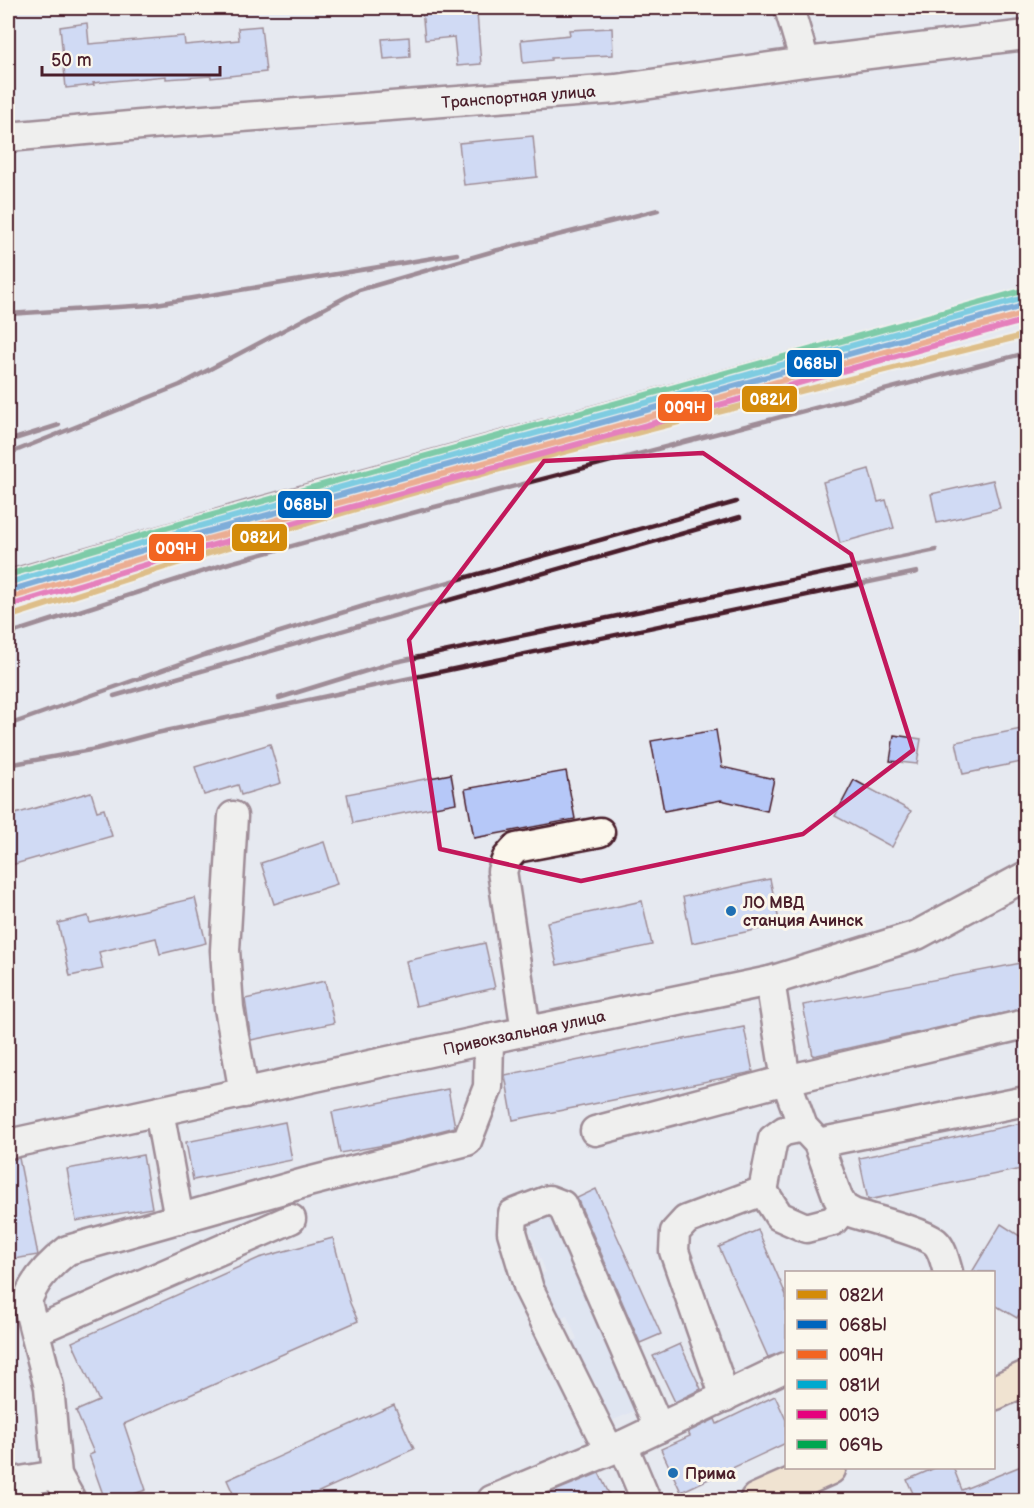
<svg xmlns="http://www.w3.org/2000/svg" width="1034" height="1508" font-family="'Balsamiq Sans',sans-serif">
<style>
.built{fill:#d8dff2}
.building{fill:#b6c8f8;stroke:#4a1f2b;stroke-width:1.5}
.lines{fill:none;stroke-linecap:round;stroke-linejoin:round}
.minor-casing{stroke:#4a1f2b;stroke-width:33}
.major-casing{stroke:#4a1f2b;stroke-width:38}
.minor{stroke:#fbf7ec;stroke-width:28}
.major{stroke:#fddcac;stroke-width:33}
.rail{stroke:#4a1f2b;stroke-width:4.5}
.rail-1-casing{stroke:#fbf7ec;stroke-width:10}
.rail-2-casing{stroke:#fbf7ec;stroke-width:10}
.rail-3-casing{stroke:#fbf7ec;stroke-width:10}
.rail-4-casing{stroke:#fbf7ec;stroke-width:10}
.rail-5-casing{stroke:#fbf7ec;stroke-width:10}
.rail-6-casing{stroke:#fbf7ec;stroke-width:10}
.rail-1{stroke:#d48b09;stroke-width:6}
.rail-2{stroke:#0065bd;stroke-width:6}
.rail-3{stroke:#f26522;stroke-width:6}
.rail-4{stroke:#00a9ce;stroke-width:6}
.rail-5{stroke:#e5007d;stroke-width:6}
.rail-6{stroke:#00a651;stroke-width:6}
.marked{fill:none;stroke:#c2185b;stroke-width:4.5;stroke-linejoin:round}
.poi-dot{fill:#1f6fb2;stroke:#fbf7ec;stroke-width:2}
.labels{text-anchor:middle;stroke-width:6;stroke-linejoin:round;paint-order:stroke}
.street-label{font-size:16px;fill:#4a1f2b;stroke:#fbf7ec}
.poi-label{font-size:16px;font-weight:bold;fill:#4a1f2b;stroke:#fbf7ec;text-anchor:start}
.line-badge{stroke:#fbf7ec;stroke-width:2}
.badge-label{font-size:16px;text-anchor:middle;font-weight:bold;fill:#fff}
</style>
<rect width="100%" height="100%" fill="#e6e9f0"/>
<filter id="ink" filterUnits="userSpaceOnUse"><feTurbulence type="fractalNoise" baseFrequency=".0167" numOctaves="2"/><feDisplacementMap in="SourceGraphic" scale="12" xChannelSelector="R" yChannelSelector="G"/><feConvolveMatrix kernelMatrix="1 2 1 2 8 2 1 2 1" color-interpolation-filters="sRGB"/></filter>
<g filter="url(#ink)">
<polygon class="built" points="550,1212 634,1411 611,1421 595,1382 582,1387 564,1345 577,1339 567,1316 554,1321 536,1277 546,1272 526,1222"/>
<g class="building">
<polygon points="445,8 446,15 477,13 481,64 457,66 454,37 425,40 422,10"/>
<polygon points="87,23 89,44 184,36 185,45 239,40 238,28 261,26 266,72 211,78 211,76 166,79 166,76 93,83 94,85 66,88 60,27"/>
<polygon points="612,28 613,55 551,58 551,60 523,63 521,40 570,35 569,30"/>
<polygon points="409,37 410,57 384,59 382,39"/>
<polygon points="533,136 537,177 464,185 459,143"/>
<polygon points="869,469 878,502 886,500 894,528 840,543 823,482"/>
<polygon points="993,480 1000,508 937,523 931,494"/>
<polygon points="1026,728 1026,761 963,774 956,742"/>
<polygon points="716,730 722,767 774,779 767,811 721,800 664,811 651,741"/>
<polygon points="894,735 921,739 917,764 890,761"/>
<polygon points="270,744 281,783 241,795 238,785 204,795 195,767"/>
<polygon points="566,771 575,819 474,838 465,789"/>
<polygon points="451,774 456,803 353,823 347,794"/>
<polygon points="854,780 911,811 892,847 835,816"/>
<polygon points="91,792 97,811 104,809 112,836 8,866 8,816"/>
<polygon points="324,842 337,884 274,904 261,863"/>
<polygon points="770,879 780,925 692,943 683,897"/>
<polygon points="195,898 206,943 160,954 156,938 99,952 103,969 70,976 58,923 88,916 90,923"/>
<polygon points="642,901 652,945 557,965 547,922"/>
<polygon points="485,943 495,988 416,1006 406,961"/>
<polygon points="1026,962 1026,1008 813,1056 803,1005"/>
<polygon points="325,981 334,1023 251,1040 245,999"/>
<polygon points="744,1027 753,1072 513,1120 505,1075"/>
<polygon points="448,1089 455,1127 390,1144 340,1153 332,1112"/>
<polygon points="285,1122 292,1160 193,1180 186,1142"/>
<polygon points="1026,1122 1026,1168 868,1200 859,1158"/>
<polygon points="143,1155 152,1208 76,1221 67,1169"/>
<polygon points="19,1158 38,1255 8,1260 8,1160"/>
<polygon points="596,1189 661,1334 640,1343 577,1198"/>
<polygon points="1001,1224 1026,1240 1026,1302 1017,1318 993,1304 993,1272 972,1272"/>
<polygon points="758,1230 786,1295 786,1351 768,1357 719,1247"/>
<polygon points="333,1238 350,1303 358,1321 124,1424 146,1490 115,1500 105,1500 89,1455 94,1453 76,1411 99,1401 72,1342 259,1258"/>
<polygon points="680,1344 701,1389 675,1402 653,1356"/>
<polygon points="775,1396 786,1420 786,1443 681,1492 661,1449 690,1436 688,1432 715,1419 717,1424"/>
<polygon points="394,1405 414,1449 301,1500 236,1500 227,1480"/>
<polygon points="1026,1464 1026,1494 1012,1500 916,1500 907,1480 937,1467 953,1467 962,1490"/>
<polygon points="599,1473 612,1500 533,1500"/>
</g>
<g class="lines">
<g class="minor-casing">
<g id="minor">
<polyline points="789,8 805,62"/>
<path id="s1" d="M8 137 163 123 616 89 805 62 1026 35"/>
<polyline points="233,816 225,950 229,1008 244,1093"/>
<path d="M770 981 786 1080 803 1127 818 1143 838 1198 844 1208 853 1213C871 1219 921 1231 935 1242 943 1249 945 1263 948 1272"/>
<polyline points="526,1031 502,871 507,858 516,848 600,832"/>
<polyline points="159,1111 179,1219"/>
<polyline points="595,1131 786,1080 1026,1024"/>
<polyline points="818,1143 1026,1101"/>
<path id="s2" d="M8 1144 489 1039 770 981 917 935 1026 876"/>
<polyline points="763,1191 779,1216 806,1228 833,1221 844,1208"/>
<polyline points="35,1331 291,1219"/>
<polyline points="725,1397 674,1251 675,1232 686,1220 763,1191 773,1139 784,1131 803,1127"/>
<polyline points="623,1445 646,1500"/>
<polyline points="609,1450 529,1289 512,1232 513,1214 549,1200 562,1205 659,1428"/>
<polyline points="8,1483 57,1475"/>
<path d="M71 1500 57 1475 49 1387 27 1302C33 1281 51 1263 68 1250L308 1182 467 1141 488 1087 489 1039"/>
<polyline points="492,1500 623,1445 786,1367"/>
</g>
</g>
<g class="major-casing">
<g id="major">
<polyline points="994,1393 1026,1378"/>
<polyline points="757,1500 829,1468"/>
</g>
</g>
<use href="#minor" class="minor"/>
<use href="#major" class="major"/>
<g class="rail">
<polyline points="8,314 150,305 457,254"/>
<polyline points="8,441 59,425"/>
<polyline points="8,454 180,385 359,290 494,251 658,210"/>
<polyline points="8,571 252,500 1026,288"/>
<polyline points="8,634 226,564 427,509 1026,353"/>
<polyline points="114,696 740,517"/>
<polyline points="279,698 395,662 936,550"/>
<polyline points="8,725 205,655 367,605 736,502"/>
<polyline points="8,765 96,749 152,734 401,680 917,572"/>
</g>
<g class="rail-1-casing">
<path id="rail-1" d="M8 617C129 578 251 539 373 504 590 443 808 389 1026 335"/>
</g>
<g class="rail-2-casing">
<polyline id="rail-2" points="8,591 177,540 1026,305"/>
</g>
<g class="rail-3-casing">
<polyline id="rail-3" points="10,598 179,547 1026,313"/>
</g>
<g class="rail-4-casing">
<polyline id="rail-4" points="8,583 175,533 1024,298"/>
</g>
<g class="rail-5-casing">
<polyline id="rail-5" points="12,605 181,554 1026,320"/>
</g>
<g class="rail-6-casing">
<polyline id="rail-6" points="8,575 173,526 1022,291"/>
</g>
<use href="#rail-1" class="rail-1"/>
<use href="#rail-2" class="rail-2"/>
<use href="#rail-3" class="rail-3"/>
<use href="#rail-4" class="rail-4"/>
<use href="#rail-5" class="rail-5"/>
<use href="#rail-6" class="rail-6"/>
</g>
</g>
<path d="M0 0H1034V1508H0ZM703 453 851 554 913 750 803 834 581 881 440 849 409 640 544 461Z" fill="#e6e9f0" fill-opacity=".55" fill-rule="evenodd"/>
<path class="marked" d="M703 453 851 554 913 750 803 834 581 881 440 849 409 640 544 461Z"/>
<g class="poi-dot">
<circle cx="731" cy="911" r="6"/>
<circle cx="673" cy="1473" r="6"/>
</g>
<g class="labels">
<g class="street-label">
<text dy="6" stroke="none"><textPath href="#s1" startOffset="512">Транспортная улица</textPath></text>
<text dy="6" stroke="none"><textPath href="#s2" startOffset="528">Привокзальная улица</textPath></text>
</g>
<g class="poi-label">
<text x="743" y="908">ЛО МВД<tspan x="743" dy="18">станция Ачинск</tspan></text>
<text x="685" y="1479">Прима</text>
</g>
</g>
<g class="line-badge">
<rect x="786" y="349" width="57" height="29" rx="6" fill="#0065bd"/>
<rect x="741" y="385" width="57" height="28" rx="6" fill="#d48b09"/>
<rect x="657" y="393" width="56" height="29" rx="6" fill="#f26522"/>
<rect x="277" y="490" width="56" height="29" rx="6" fill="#0065bd"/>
<rect x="231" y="523" width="57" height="29" rx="6" fill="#d48b09"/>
<rect x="148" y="533" width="57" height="29" rx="6" fill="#f26522"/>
</g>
<g class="badge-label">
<text x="815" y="369">068Ы</text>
<text x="770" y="405">082И</text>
<text x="685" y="413">009Н</text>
<text x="305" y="510">068Ы</text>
<text x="260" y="543">082И</text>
<text x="176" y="554">009Н</text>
</g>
<rect width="1034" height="1508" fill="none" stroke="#fbf7ec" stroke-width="30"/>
<rect x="15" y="15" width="1004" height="1478" fill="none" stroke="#4a1f2b" stroke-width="2" filter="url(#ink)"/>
<rect x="785" y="1271" width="210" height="198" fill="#fbf7ec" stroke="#b4a19f" stroke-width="1.5"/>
<rect x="797" y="1290" width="30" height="9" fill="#d48b09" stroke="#b4a19f" stroke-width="1.5"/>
<text x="839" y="1301" font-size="18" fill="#4a1f2b">082И</text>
<rect x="797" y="1320" width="30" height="9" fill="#0065bd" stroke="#b4a19f" stroke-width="1.5"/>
<text x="839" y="1331" font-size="18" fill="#4a1f2b">068Ы</text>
<rect x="797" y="1350" width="30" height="9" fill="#f26522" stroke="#b4a19f" stroke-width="1.5"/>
<text x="839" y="1361" font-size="18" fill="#4a1f2b">009Н</text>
<rect x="797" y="1380" width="30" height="9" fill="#00a9ce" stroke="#b4a19f" stroke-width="1.5"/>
<text x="839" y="1391" font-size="18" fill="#4a1f2b">081И</text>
<rect x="797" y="1410" width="30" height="9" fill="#e5007d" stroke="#b4a19f" stroke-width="1.5"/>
<text x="839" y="1421" font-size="18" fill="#4a1f2b">001Э</text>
<rect x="797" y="1440" width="30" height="9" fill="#00a651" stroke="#b4a19f" stroke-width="1.5"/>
<text x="839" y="1451" font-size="18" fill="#4a1f2b">069Ь</text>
<path d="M42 66v9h178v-9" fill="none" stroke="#4a1f2b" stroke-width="3"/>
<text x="51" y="66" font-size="18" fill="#4a1f2b" stroke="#fbf7ec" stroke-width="4.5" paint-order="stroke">50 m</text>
</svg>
